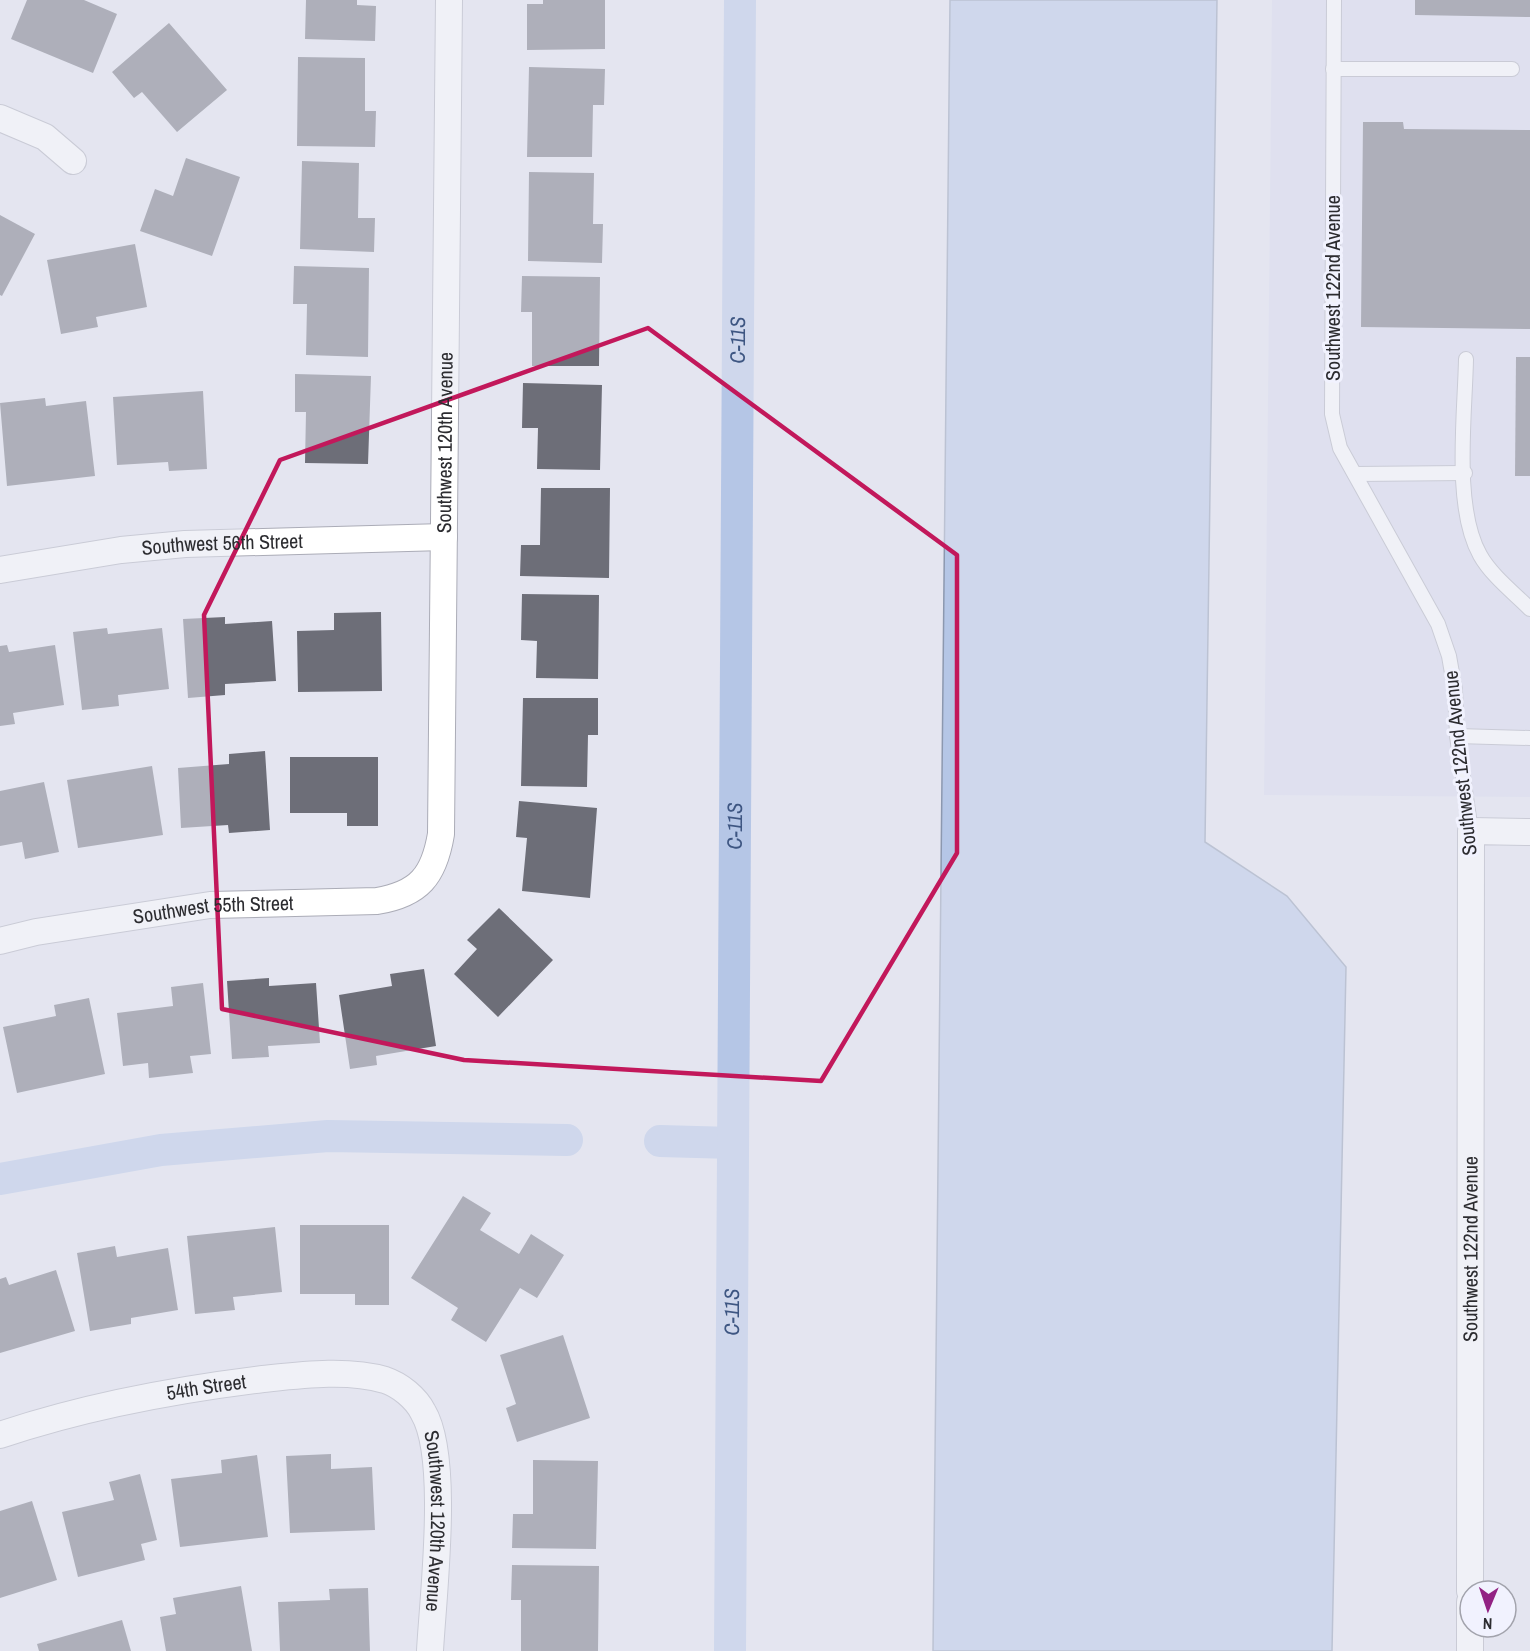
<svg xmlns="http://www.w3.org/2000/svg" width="1530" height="1651" font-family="'Archivo Narrow',sans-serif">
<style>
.built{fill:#d9daed}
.water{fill:#b5c6e6;stroke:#8c98af;stroke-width:1.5}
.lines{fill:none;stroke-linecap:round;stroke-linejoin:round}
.canal{stroke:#b5c6e6;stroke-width:32}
.building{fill:#6d6e78}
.lane-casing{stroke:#abacb7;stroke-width:16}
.street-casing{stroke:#abacb7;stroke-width:28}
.lane{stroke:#fff;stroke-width:14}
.street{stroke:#fff;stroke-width:26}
.marked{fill:none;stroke:#c2185b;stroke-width:4.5;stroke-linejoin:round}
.labels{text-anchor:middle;stroke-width:6;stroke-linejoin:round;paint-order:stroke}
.street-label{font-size:20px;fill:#2c2c30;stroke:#f1f2fe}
.water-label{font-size:21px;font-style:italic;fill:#3e5682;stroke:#f1f2fe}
</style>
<rect width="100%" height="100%" fill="#e4e5f0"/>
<polygon class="built" points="1272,0 1530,0 1530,797 1264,795"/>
<polygon class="water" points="950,0 1217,0 1205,842 1287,896 1346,967 1332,1651 933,1651"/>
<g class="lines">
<g class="canal">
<polyline points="660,1141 733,1143"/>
<polyline points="0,1179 161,1150 328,1136 567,1140"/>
<path id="s1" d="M730 1651 740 0"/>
</g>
</g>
<g class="building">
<polygon points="27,0 84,0 117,14 93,73 11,39"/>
<polygon points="306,0 357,0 357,5 376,6 375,41 305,39"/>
<polygon points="543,0 605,0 605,49 527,50 527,4 543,4"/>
<polygon points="1415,0 1530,0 1530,17 1415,15"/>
<polygon points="169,23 227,90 177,132 142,92 134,98 112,72"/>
<polygon points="298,57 365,58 365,111 376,111 375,147 297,146"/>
<polygon points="529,67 605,69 604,105 593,105 592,157 527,157"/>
<polygon points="1363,122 1403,122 1404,129 1530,130 1530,329 1361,327"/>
<polygon points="186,158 240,177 212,256 140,231 155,189 173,196"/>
<polygon points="302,161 359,163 358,218 375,218 374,252 300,249"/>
<polygon points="529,172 594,173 593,224 603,224 602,263 528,261"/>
<polygon points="0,215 35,234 2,296 0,295"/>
<polygon points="135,244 147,307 96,317 98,327 61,334 47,260"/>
<polygon points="294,266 369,268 368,357 306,355 307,304 293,304"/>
<polygon points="522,276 600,277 599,366 532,366 532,312 521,312"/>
<polygon points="1516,357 1530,357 1530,476 1515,476"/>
<polygon points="295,374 371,376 368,464 305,463 306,412 295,412"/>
<polygon points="523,383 602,385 600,470 537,469 538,428 522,428"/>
<polygon points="203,391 207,469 169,471 168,462 117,465 113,397"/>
<polygon points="45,398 46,406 86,401 95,476 7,486 0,403"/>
<polygon points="541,488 610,488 609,578 520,576 521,545 540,545"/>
<polygon points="522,594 599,595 598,679 536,678 537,641 521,640"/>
<polygon points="381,612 382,691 298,692 297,631 334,630 334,613"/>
<polygon points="225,617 225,624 272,621 276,681 225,684 225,695 188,698 183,619"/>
<polygon points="107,628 108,634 162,628 169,689 118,695 119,706 82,710 73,632"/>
<polygon points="7,645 9,652 55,645 64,705 13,713 15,724 0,726 0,646"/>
<polygon points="523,698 598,698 598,735 588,735 587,787 521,786"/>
<polygon points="265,751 270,830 229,833 228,825 181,828 178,768 229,764 229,754"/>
<polygon points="290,757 378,757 378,826 347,826 347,813 290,813"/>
<polygon points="152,766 163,835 78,848 67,780"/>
<polygon points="44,782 59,852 25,859 22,842 0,846 0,791"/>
<polygon points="519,801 597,808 590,898 522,891 527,838 516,837"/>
<polygon points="499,908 553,960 498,1017 454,974 477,949 467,940"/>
<polygon points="424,969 436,1046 376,1056 377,1065 350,1069 339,995 392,986 390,974"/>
<polygon points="269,978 269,986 316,983 320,1043 268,1046 269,1057 232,1059 227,981"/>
<polygon points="203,983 211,1054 190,1056 193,1073 149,1078 148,1063 123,1066 117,1013 173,1006 171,987"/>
<polygon points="89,998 105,1074 17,1093 3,1027 56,1016 54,1005"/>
<polygon points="463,1196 491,1213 480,1230 519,1254 531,1234 564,1255 537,1298 520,1288 486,1342 451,1320 458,1308 411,1278"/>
<polygon points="300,1225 389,1225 389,1305 355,1305 355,1294 300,1294"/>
<polygon points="275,1227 282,1292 233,1297 235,1310 195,1314 187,1236"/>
<polygon points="115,1246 117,1257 168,1248 178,1310 131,1318 131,1324 90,1331 77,1253"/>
<polygon points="56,1270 75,1331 0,1353 0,1279 6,1277 9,1285"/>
<polygon points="563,1335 590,1418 517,1442 506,1408 516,1404 500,1355"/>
<polygon points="331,1454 331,1469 372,1467 375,1530 290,1533 286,1456"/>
<polygon points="257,1455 268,1537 180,1547 171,1479 222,1473 221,1460"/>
<polygon points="533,1460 598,1461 596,1549 512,1548 513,1514 533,1514"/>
<polygon points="140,1474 157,1540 141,1544 145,1560 78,1577 62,1512 114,1500 109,1482"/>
<polygon points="32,1501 57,1580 0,1598 0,1511"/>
<polygon points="512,1565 599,1566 598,1651 521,1651 521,1600 511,1600"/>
<polygon points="241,1586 252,1651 166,1651 160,1617 176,1614 173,1598"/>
<polygon points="368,1588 370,1651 280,1651 278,1602 330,1600 329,1589"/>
<polygon points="122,1620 131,1651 39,1651 37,1644"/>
</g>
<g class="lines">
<g class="lane-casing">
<g id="lane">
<polyline points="1334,0 1332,414 1340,448 1438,624 1449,656 1455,690 1457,736 1471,831"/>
<polyline points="1333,69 1512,69"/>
<path d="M1466 359C1465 415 1453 507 1480 555 1491 575 1514 593 1530 609"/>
<polyline points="1355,474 1465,473"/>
<polyline points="1457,736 1530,738"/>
</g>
</g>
<g class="street-casing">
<g id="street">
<polyline points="0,118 45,137 73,161"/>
<path id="s2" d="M0 570 121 550 185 544 444 537"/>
<path id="s3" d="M0 941 36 932 210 905 377 901C419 894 434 876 441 834L449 0"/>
<path id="s4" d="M0 1435C86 1406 173 1390 263 1379 301 1375 348 1369 385 1380 400 1385 416 1398 423 1412 450 1457 433 1595 430 1651"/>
<path id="s5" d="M1470 1591 1471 831 1530 832"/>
<polyline points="1470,1651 1470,1602"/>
</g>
</g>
<use href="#lane" class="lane"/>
<use href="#street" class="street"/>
</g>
<path d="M0 0H1530V1651H0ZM648 328 957 555V853L821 1081 464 1060 222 1009 204 615 280 460Z" fill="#e4e5f0" fill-opacity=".55" fill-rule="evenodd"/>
<path class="marked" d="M648 328 957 555V853L821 1081 464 1060 222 1009 204 615 280 460Z"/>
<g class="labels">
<g class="street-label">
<text transform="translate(1333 288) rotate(-90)" y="7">Southwest 122nd Avenue</text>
<text dy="7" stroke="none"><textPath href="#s3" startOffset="873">Southwest 120th Avenue</textPath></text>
<text dy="7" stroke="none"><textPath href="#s2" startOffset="224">Southwest 56th Street</textPath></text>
<text transform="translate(1460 763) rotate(-96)" y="7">Southwest 122nd Avenue</text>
<text dy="7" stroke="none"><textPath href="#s3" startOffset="216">Southwest 55th Street</textPath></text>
<text dy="7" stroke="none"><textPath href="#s5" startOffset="342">Southwest 122nd Avenue</textPath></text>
<text dy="7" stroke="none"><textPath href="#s4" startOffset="212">54th Street</textPath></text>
<text dy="7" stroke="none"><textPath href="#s4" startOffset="554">Southwest 120th Avenue</textPath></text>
</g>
<g class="water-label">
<text dy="7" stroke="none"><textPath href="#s1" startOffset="1311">C-11S</textPath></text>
<text dy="7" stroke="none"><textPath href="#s1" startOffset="825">C-11S</textPath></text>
<text dy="7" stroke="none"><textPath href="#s1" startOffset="339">C-11S</textPath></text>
</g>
</g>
<g transform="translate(1488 1609) rotate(182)"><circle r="28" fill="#f1f2fe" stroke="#a2a3ac" stroke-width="1.5"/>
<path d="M0-4.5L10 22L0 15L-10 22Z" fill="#922283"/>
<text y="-9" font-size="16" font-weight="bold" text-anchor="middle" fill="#2c2c30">N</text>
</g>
</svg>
